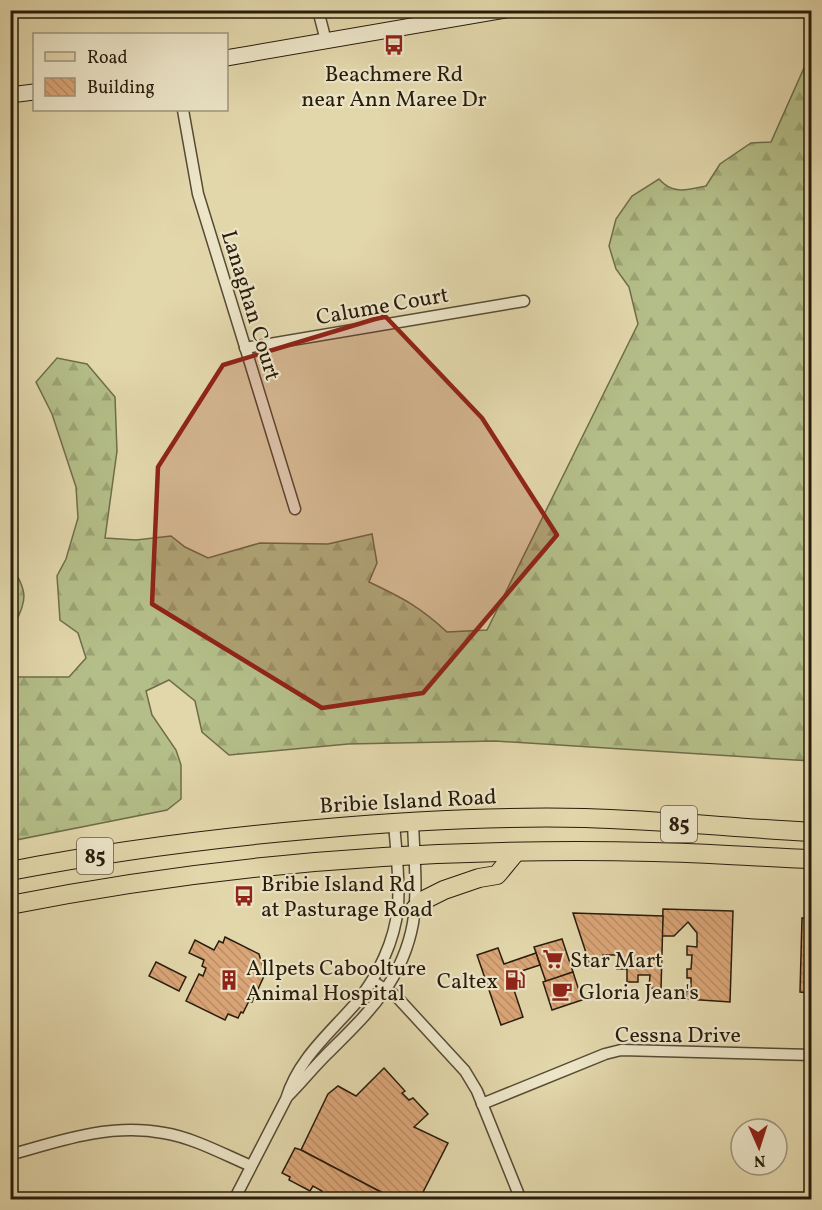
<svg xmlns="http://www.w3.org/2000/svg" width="822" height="1210" font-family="Vollkorn,serif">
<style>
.forest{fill:url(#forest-firs);stroke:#6e6d4a;stroke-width:1.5}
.building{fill:url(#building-back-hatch);stroke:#281c0c;stroke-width:1.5}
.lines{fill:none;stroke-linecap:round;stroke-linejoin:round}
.street-casing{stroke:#564b34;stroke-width:13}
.secondary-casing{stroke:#281c0c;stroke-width:17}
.primary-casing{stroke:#281c0c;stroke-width:20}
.street{stroke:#ece5c8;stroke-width:10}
.secondary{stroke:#ece5c8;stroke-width:15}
.primary{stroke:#e2d7ab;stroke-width:18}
.marked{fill:#8f2418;fill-opacity:0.2;stroke:#8f2418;stroke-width:4.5;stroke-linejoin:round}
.labels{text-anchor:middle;stroke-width:4.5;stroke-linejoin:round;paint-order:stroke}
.shield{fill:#ece5c8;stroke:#635844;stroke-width:1.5}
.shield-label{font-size:21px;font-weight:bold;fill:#281c0c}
.poi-label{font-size:22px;fill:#281c0c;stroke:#ece5c8;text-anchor:start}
.street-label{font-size:22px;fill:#281c0c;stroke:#ece5c8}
</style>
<defs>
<pattern id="forest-firs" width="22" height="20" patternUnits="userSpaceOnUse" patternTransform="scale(1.5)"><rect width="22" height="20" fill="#b4be88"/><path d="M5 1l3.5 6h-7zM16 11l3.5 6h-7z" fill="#9ba374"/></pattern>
<pattern id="building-back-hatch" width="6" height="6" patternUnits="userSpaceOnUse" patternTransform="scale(1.5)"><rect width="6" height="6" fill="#daa577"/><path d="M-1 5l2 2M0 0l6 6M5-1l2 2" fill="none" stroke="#bb8d66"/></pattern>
</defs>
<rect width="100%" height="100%" fill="#e2d7ab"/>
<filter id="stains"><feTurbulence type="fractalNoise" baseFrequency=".00333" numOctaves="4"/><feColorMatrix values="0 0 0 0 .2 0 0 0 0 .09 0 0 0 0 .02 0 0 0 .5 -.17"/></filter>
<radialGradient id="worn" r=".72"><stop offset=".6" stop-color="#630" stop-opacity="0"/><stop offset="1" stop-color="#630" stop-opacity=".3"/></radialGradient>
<g class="forest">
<path d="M811 55V761L495 741 348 744 229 755 202 732 195 701 169 680 146 691 152 715 176 750 181 765V799L167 810 11 841V649L12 677H69L86 658 78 633 60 620 57 576 66 559 78 518 76 487 52 414 36 382 57 358 87 364 115 397 117 451 105 538 136 540 171 536 185 547 208 558 260 543 328 544 372 534 377 563 369 582C403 598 420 607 447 632L487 630 638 324 629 287 616 269 609 246 616 219 632 196 659 179C673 195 687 190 706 186L720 164 751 143 771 142 808 59Z"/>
<path d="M11 566C32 597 24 602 11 633Z"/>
</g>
<g class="building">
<polygon points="663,909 733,911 730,1002 686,999 686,991 691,992 691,978 687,978 687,969 691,969 692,955 687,955 687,946 697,947 697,933 688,922 674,936 662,936"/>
<polygon points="573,913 663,916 661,989 649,988 650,975 638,975 638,982 627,982 627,969 617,969 617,955 603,955 602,968 591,968"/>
<polygon points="802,918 812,919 811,993 800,992"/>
<polygon points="225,937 259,954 265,974 252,1002 249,1001 243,1013 241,1012 238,1018 228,1014 225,1020 186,1001 199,974 203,976 206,968 202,966 204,960 189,953 195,940 214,950 219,941 223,943"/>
<polygon points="562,939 573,972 546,982 534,947"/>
<polygon points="498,948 504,964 536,953 540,965 509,975 523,1017 501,1025 477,955"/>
<polygon points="156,962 186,977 179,991 149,976"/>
<polygon points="573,972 582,1000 552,1010 543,982"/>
<polygon points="384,1068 405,1091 402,1093 409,1100 413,1098 428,1114 414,1127 448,1143 419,1200 396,1200 301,1150 328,1094 338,1086 356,1096"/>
<polygon points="295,1148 301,1150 396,1200 328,1200 320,1195 322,1191 313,1186 310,1191 289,1180 290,1177 282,1173"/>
</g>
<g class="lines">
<g class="street-casing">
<g id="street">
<polyline points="318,10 326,41"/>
<polyline points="183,110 198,194 295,509"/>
<polyline points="245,348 524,301"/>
<polyline points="372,981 396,996 465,1071 477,1091 521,1200"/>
<path d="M288 1096C301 1083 312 1069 326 1055 366 1015 402 983 413 923 418 890 414 855 413 822"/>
<polyline points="482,1104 605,1054 621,1050 812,1055"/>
<path d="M10 1155C61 1140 111 1123 164 1133 194 1138 223 1154 251 1166"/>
<path d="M234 1200 286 1099C298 1059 330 1033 356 1003 378 976 395 941 398 906 400 879 396 850 394 823"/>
</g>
</g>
<g class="secondary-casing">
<g id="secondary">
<polyline points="226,58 505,10"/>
<polyline points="10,95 34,92"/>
</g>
</g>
<g class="primary-casing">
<g id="primary">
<path d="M10 871C112 851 214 838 317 829 406 821 495 816 585 818 660 820 736 828 812 832"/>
<path d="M10 905C221 863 438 847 653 852 706 853 759 857 812 859"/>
<polyline points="414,910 424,900 444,890 479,878 497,875 516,852"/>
</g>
</g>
<use href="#street" class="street"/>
<use href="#secondary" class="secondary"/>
<use href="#primary" class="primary"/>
</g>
<path class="marked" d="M385 316 482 418 557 535 423 693 322 708 152 604 158 467 223 365Z"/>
<defs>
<g id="bus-bare" transform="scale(1.62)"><path d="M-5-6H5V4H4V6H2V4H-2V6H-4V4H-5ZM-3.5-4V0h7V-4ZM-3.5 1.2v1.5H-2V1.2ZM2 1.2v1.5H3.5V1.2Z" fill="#8f2418" stroke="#ece5c8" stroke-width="2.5" paint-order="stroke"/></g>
<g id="supermarket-bare" transform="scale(1.62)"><path d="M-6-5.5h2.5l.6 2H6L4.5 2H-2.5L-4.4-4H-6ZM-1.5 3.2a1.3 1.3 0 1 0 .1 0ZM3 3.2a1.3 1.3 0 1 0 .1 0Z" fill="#8f2418" stroke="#ece5c8" stroke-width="2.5" paint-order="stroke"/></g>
<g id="building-bare" transform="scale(1.62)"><path d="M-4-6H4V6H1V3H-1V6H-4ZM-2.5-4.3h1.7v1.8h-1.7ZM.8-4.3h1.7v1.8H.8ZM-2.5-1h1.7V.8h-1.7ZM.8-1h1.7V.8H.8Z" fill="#8f2418" stroke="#ece5c8" stroke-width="2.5" paint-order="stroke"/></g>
<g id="fuel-bare" transform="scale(1.62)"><path d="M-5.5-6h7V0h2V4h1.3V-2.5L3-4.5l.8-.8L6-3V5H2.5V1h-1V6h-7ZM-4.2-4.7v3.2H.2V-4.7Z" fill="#8f2418" stroke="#ece5c8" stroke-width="2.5" paint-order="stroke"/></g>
<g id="cafe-bare" transform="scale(1.62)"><path d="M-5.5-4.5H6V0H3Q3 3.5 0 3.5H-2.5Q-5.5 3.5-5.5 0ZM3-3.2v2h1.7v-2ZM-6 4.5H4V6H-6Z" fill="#8f2418" stroke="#ece5c8" stroke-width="2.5" paint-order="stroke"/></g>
</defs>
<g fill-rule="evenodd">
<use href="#bus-bare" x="394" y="45"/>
<use href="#bus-bare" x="244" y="896"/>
<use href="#supermarket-bare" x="553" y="959"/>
<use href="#building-bare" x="229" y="980"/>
<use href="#fuel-bare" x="515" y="980"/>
<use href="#cafe-bare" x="562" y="991"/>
</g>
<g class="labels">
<g class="shield">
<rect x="661" y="806" width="36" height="36" rx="4.5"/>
<rect x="77" y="838" width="36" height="36" rx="4.5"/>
</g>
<g class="shield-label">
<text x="679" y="831">85</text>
<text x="95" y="863">85</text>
</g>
<g class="poi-label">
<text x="394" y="81" text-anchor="middle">Beachmere Rd<tspan x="394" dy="25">near Ann Maree Dr</tspan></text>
<text x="261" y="891">Bribie Island Rd<tspan x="261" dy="25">at Pasturage Road</tspan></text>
<text x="570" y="967">Star Mart</text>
<text x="246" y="975">Allpets Caboolture<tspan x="246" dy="25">Animal Hospital</tspan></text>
<text x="498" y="988" text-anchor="end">Caltex</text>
<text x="579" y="999">Gloria Jean's</text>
</g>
<g class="street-label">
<text transform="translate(252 305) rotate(73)" y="8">Lanaghan Court</text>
<text transform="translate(382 305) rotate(-10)" y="8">Calume Court</text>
<text transform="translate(408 800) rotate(-3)" y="8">Bribie Island Road</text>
<text x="678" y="1042">Cessna Drive</text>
</g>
</g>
<rect width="822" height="1210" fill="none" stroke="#e2d7ab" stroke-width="36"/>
<rect x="12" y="12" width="798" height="1186" fill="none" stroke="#281c0c" stroke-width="3"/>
<rect x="18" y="18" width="786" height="1174" fill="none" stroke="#281c0c" stroke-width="1.5"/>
<rect x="33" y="33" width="195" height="78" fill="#ece5c8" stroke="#9e957d" stroke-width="1.5"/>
<rect x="45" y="52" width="30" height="9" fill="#e2d7ab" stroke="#9e957d" stroke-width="1.5"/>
<text x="87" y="63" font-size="18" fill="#281c0c">Road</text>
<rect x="45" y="78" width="30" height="18" fill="url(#building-back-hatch)" stroke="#9e957d" stroke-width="1.5"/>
<text x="87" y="93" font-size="18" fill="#281c0c">Building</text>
<g transform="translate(759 1147) rotate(177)"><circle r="28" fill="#ece5c8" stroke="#9e957d" stroke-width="1.5"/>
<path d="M0-4.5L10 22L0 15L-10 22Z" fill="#8f2418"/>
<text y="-9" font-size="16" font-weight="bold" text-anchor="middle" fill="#281c0c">N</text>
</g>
<rect width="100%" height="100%" filter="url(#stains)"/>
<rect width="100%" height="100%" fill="url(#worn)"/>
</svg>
